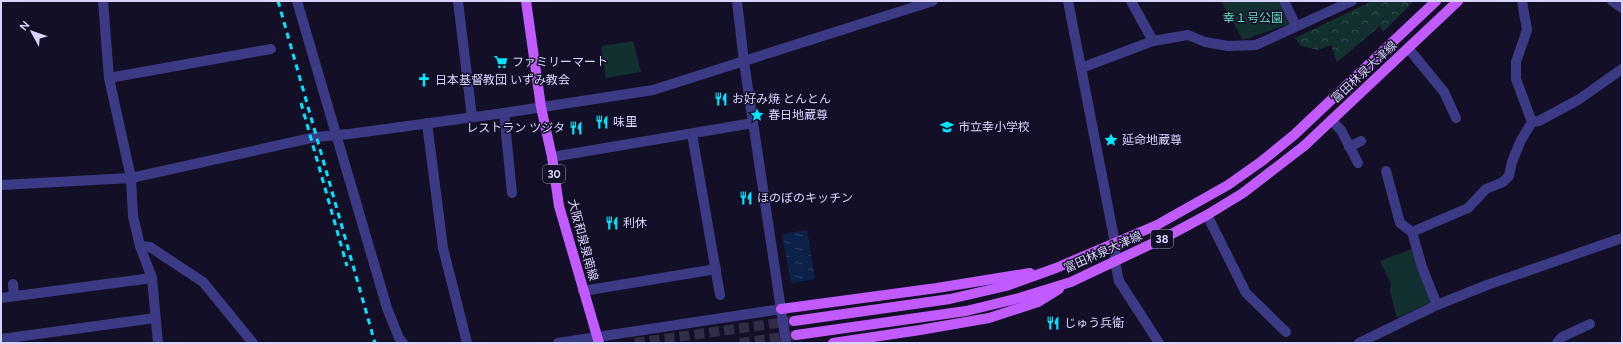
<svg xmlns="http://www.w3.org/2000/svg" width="1623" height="344" font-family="Figtree,'Noto Sans JP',sans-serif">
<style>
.forest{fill:url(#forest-crowns)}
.park{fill:#12302f}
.water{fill:url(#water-ripples)}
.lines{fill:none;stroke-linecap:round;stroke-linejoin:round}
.primary-tunnel{stroke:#312d47;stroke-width:10;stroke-dasharray:10 5;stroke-linecap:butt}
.minor{stroke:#3d3a85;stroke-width:10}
.tertiary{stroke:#3d3a85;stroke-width:10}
.primary{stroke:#c25bff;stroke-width:10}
.rail{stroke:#00e5ff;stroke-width:3;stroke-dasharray:6 5;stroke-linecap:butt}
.labels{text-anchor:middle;stroke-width:3;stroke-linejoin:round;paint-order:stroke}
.shield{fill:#130f26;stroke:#9e99be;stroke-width:1}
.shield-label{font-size:11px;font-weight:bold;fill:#d9d4ff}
.park-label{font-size:12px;fill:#5fe0c0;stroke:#130f26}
.poi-label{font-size:12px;fill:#d9d4ff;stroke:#130f26;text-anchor:start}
.street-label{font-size:12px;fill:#d9d4ff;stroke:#130f26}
</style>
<defs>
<pattern id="forest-crowns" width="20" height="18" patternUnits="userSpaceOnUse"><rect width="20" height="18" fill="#12302f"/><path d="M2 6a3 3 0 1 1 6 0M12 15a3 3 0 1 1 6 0" fill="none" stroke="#344d4e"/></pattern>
<pattern id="water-ripples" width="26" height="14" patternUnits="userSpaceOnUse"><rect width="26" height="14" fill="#0c2248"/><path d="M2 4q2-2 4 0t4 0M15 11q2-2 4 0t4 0" fill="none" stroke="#2f4163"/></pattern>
</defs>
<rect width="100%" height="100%" fill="#130f26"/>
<polygon class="forest" points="1372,1 1414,1 1383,32 1380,26 1337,62 1331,45 1318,50 1301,46 1295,38"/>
<g class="park">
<polygon points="1225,1 1278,1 1289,24 1243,40 1222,3"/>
<polygon points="633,41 641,72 606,78 601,46"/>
<polygon points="1414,248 1431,302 1397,318 1390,291 1391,284 1380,261"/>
</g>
<polygon class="water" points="807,230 815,279 791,283 782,234"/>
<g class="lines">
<g class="primary-tunnel">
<polyline points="635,343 792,321"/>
<polyline points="740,343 796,335"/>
</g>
<g class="minor">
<polyline points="103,1 109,78 131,178 133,216 140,246 152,278 158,343"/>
<polyline points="458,1 472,117"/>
<polyline points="737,1 744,62 786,343"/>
<polyline points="1131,1 1153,41"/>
<polyline points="1284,1 1296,26"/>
<polyline points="1612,1 1622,8"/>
<polyline points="1408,48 1444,92 1456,118"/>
<polyline points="1081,68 1153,41 1188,35 1205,42 1228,46 1256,45 1352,1"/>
<polyline points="109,78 271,49"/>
<polyline points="504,113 512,193"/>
<polyline points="1331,120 1341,130 1358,163"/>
<polyline points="1532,122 1539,121 1578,100 1622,69"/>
<polyline points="427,123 443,248 467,343"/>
<polyline points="692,134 720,295"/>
<polyline points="1349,147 1361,141"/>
<polyline points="552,157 753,123"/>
<polyline points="1386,171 1400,223 1412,232"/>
<polyline points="1207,215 1246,293 1286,332"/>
<polyline points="140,246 150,247 203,282 253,343"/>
<polyline points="1115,262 1119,281 1159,343"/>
<polyline points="13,284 14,296"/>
<polyline points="583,291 716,269"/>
<polyline points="1,298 152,278"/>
<polyline points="1437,305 1422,267 1412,232 1468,208 1486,189 1503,182 1509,176 1512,162 1521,140 1532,122 1516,79 1516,62 1527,30 1522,1"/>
<polyline points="1,339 155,318"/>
<polyline points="558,343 781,309"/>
<polyline points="1359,343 1437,305 1487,285 1622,238"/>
<polyline points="1557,343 1562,337 1590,324"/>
</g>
<g class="tertiary">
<polyline points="297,1 387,308 399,338 403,343"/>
<polyline points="1068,1 1115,243 1115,262"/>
<polyline points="1,185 131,178 316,137 349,134 504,113 653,90 933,1"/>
</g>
<g class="primary">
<polyline points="526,1 541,107 552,157 559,206 599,343"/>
<polyline points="781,309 937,288 1030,273"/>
<polyline points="794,321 950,299 1006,286 1056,268 1157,225 1228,185 1262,161 1294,135 1436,1"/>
<polyline points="796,335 966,311 1019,298 1071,282 1166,237 1207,215 1243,193 1304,146 1458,1"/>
<polyline points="833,343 920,330 989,318 1038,302 1059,289"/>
</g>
<g class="rail">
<polyline points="278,1 375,343"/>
<polyline points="301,103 347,266"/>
</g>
</g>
<defs>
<g id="supermarket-bare" transform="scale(1.08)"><path d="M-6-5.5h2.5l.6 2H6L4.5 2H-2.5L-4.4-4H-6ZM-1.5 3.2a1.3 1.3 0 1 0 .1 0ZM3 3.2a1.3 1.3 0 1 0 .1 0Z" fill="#00e5ff" stroke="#130f26" stroke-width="2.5" paint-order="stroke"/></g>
<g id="church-bare" transform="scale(1.08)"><path d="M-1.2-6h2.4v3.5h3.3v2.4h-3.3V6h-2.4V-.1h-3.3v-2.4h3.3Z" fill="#00e5ff" stroke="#130f26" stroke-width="2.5" paint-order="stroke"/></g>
<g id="restaurant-bare" transform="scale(1.08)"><path d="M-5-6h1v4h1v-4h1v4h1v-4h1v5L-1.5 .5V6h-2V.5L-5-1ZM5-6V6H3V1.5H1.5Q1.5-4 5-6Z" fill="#00e5ff" stroke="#130f26" stroke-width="2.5" paint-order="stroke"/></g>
<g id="sight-bare" transform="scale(1.08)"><path d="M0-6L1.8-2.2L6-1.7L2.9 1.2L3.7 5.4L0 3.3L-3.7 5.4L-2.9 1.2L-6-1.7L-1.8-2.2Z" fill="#00e5ff" stroke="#130f26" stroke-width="2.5" paint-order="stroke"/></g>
<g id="school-bare" transform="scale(1.08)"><path d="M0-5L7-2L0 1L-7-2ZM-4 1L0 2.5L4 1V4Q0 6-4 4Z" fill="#00e5ff" stroke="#130f26" stroke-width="2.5" paint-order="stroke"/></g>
</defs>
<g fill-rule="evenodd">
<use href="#supermarket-bare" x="501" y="62"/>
<use href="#church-bare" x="424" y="80"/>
<use href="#restaurant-bare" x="721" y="99"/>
<use href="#sight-bare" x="757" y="115"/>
<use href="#restaurant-bare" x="602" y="122"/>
<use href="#school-bare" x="947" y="127"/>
<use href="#restaurant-bare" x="576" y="128"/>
<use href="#sight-bare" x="1111" y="140"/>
<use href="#restaurant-bare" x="746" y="198"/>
<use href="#restaurant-bare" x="612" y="223"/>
<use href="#restaurant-bare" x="1053" y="323"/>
</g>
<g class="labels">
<g class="shield">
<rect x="543" y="165" width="22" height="18" rx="3"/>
<rect x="1151" y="230" width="22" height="18" rx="3"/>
</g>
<g class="shield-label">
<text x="554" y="178">30</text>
<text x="1162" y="243">38</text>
</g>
<g class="park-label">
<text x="1253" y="22">幸１号公園</text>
</g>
<g class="poi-label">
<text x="512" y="66">ファミリーマート</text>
<text x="435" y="84">日本基督教団 いずみ教会</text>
<text x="732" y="103">お好み焼 とんとん</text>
<text x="768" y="119">春日地蔵尊</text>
<text x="613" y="126">味里</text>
<text x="958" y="131">市立幸小学校</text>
<text x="565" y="132" text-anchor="end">レストラン ツジタ</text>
<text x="1122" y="144">延命地蔵尊</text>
<text x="757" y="202">ほのぼのキッチン</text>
<text x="623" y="227">利休</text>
<text x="1064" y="327">じゅう兵衛</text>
</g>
<g class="street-label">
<text transform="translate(1364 72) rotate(-43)" y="4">富田林泉大津線</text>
<text transform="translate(583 240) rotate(75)" y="4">大阪和泉泉南線</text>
<text transform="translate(1103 252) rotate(-24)" y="4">富田林泉大津線</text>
</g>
</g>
<rect width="1623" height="344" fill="none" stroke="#d9d4ff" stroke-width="4"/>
<g transform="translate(32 32) rotate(310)" stroke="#130f26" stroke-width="3" paint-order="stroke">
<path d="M0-3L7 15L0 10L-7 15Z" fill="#d9d4ff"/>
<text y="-6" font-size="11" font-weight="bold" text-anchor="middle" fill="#d9d4ff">N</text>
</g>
</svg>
